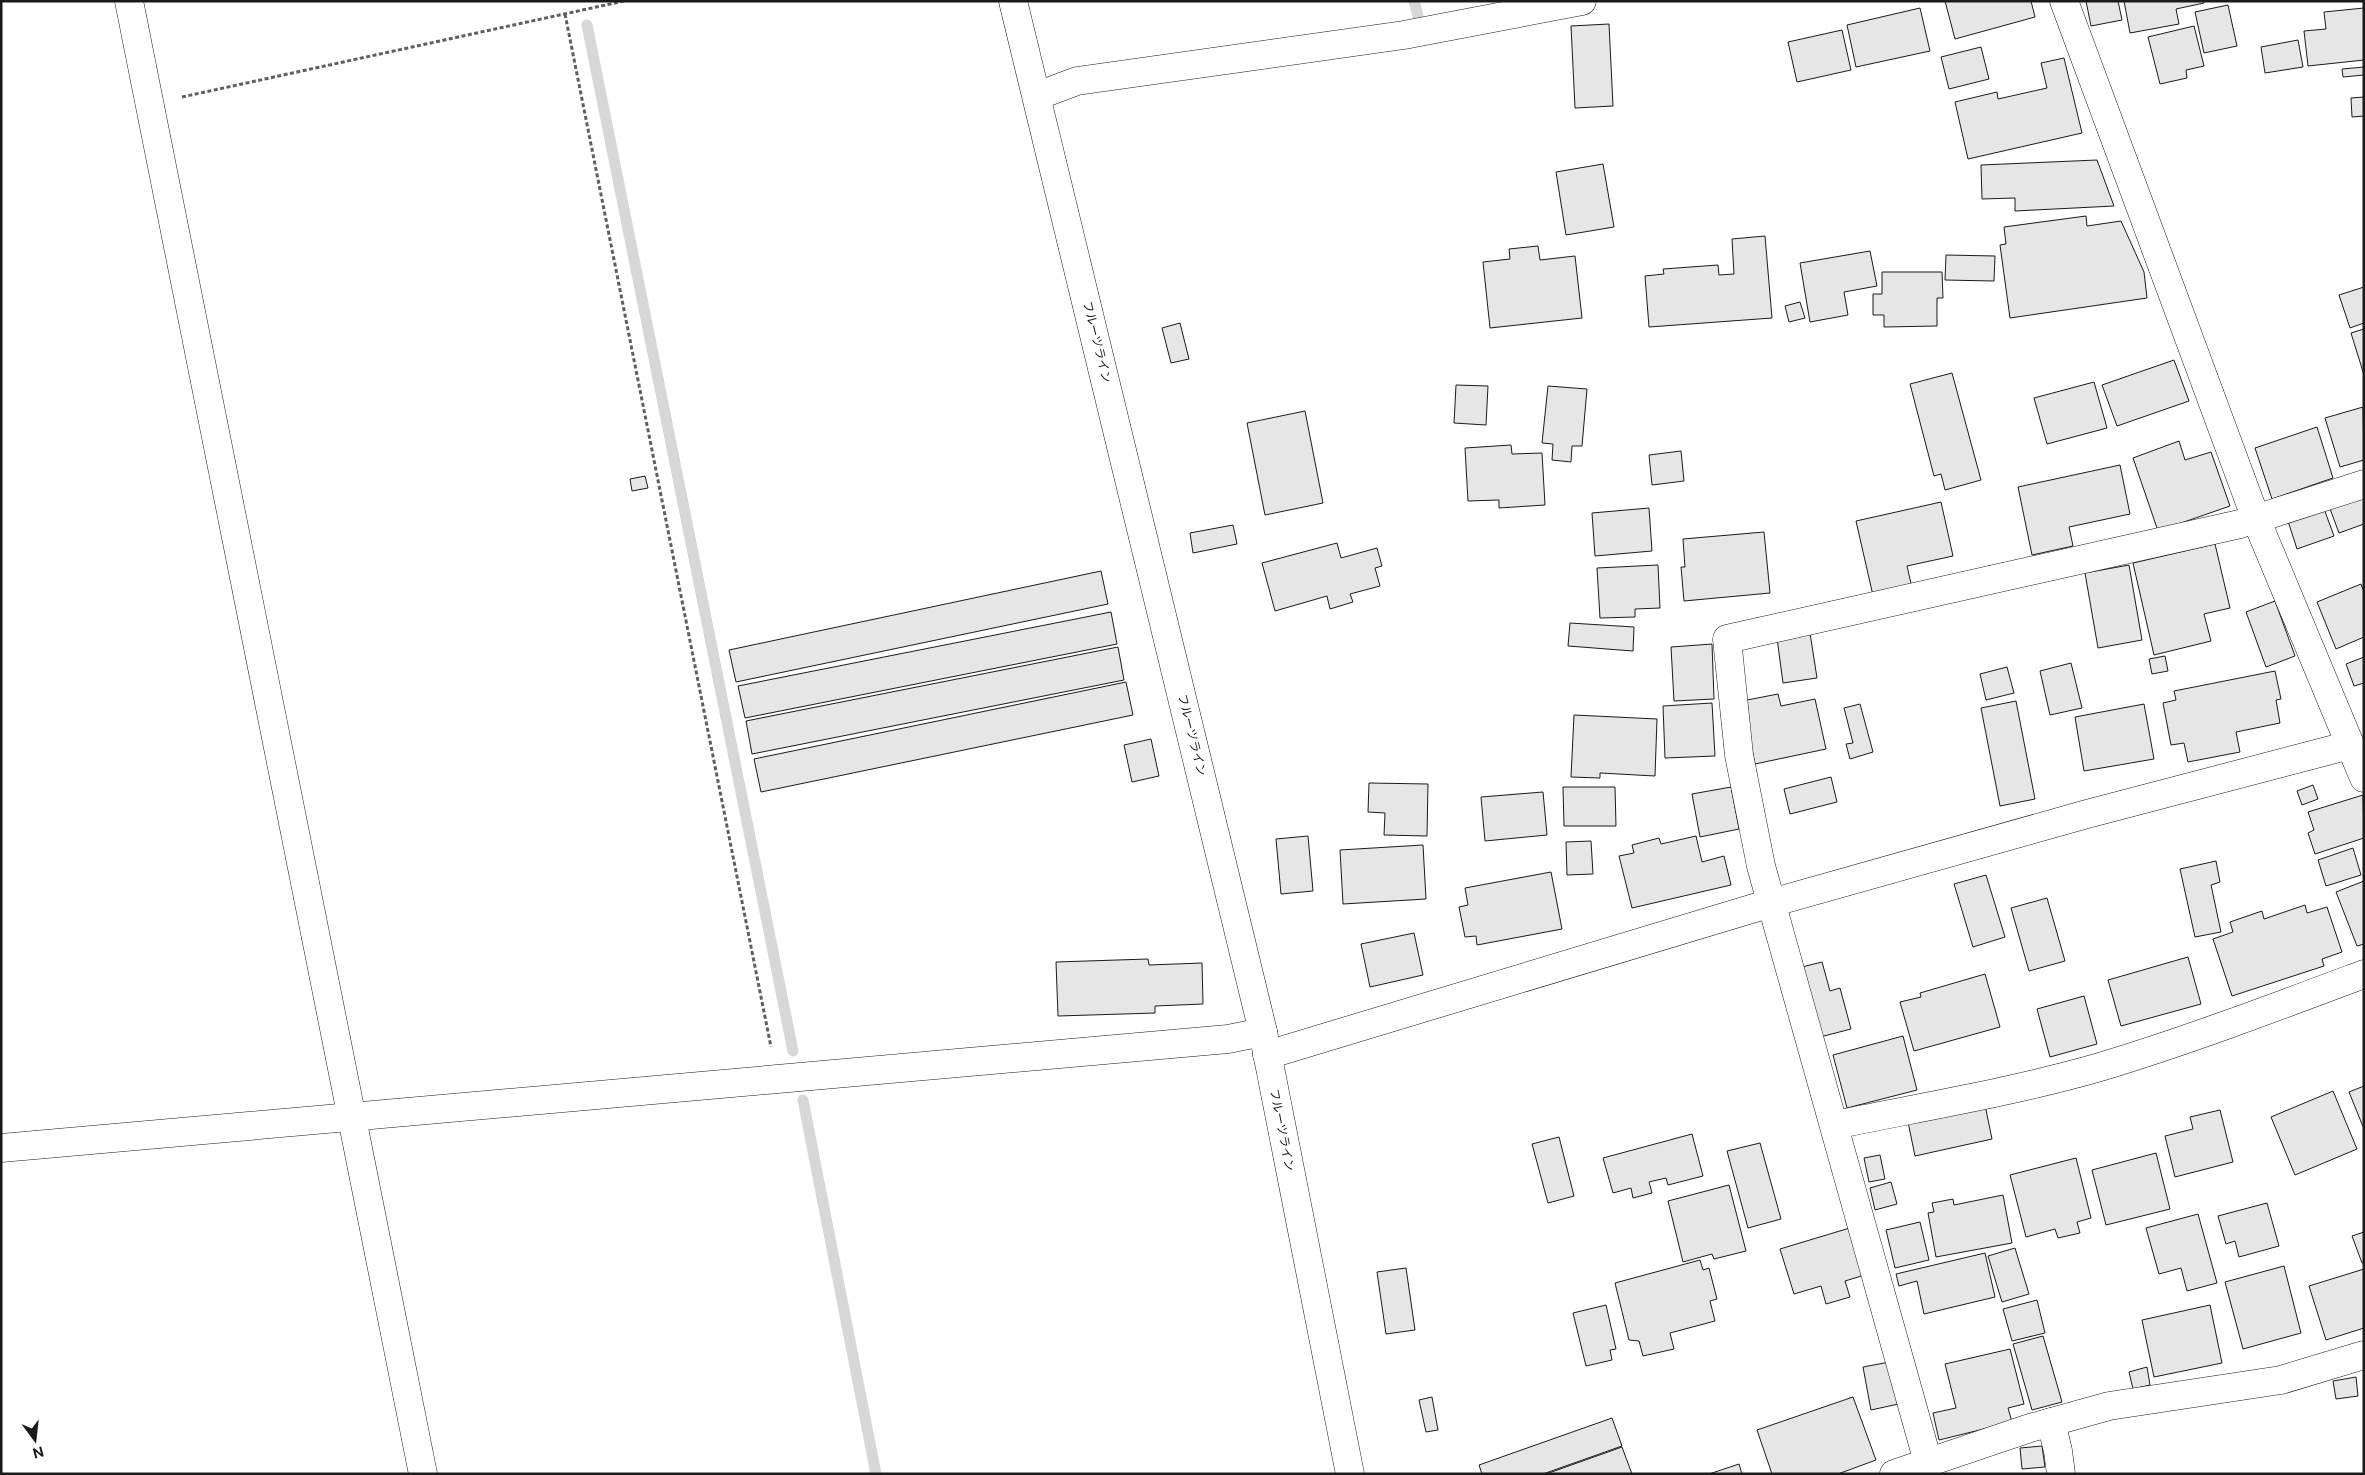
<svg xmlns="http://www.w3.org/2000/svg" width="2365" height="1475" font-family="'Public Sans','Noto Sans JP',sans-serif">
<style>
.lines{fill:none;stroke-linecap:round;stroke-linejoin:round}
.stream{stroke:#d7d7d7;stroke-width:11}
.building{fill:#e6e6e6;stroke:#1a1a1a}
.minor-casing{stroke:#1a1a1a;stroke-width:29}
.path{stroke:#5f5f5f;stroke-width:3;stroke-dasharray:4 2.5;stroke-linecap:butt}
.minor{stroke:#fff;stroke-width:28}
.labels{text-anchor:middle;stroke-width:4;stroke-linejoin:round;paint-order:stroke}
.street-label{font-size:12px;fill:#1a1a1a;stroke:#fff}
</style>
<rect width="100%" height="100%" fill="#fff"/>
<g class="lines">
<g class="stream">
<polyline points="1414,1 1418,16"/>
<polyline points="587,25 793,1051"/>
<polyline points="803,1100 876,1474"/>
</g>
</g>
<g class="building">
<polygon points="1945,1 2031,1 2035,17 1955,39"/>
<polygon points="2086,1 2118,1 2122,20 2091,26"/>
<polygon points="2124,1 2204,1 2204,3 2176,9 2179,24 2130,33"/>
<polygon points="2228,5 2237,46 2204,53 2195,12"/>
<polygon points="1920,8 1930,51 1856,67 1847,25"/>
<polygon points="2364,8 2364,60 2308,66 2304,31 2326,29 2324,12"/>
<polygon points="1609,24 1613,106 1575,108 1571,26"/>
<polygon points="2194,26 2204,66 2186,70 2187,78 2160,84 2148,37"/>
<polygon points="1842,30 1851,70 1797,82 1788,42"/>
<polygon points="2298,40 2303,67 2265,73 2261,47"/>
<polygon points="1981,47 1989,79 1949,89 1941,57"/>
<polygon points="2064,58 2082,133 1968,159 1955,102 1997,92 1998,99 2047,88 2041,63"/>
<polygon points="2364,67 2364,75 2343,77 2342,69"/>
<polygon points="2364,97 2364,116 2352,117 2351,98"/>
<polygon points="2097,160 2114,206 2015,211 2015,198 1982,199 1981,165"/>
<polygon points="1603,164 1614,227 1566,235 1556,172"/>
<polygon points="2086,216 2087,226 2121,221 2144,272 2147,298 2010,318 2000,245 2006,244 2004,227"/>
<polygon points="1765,236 1772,318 1649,327 1645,276 1664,274 1663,269 1718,265 1719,275 1734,274 1732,239"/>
<polygon points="1538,246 1540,260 1575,256 1582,318 1490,328 1483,262 1510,259 1509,249"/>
<polygon points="1870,251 1877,286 1844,292 1848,315 1810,322 1800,263"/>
<polygon points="1946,255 1995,256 1994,281 1945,280"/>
<polygon points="1882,272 1942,272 1943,298 1937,298 1937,326 1884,327 1884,315 1873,315 1873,294 1882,294"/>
<polygon points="2364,287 2364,323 2350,328 2339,295"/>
<polygon points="1800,302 1805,318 1789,322 1785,306"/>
<polygon points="1180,323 1189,359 1171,363 1162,328"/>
<polygon points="2364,329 2364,375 2351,333"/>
<polygon points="2174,360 2189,401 2117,426 2102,385"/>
<polygon points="1952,373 1981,480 1945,490 1941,474 1934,476 1910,384"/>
<polygon points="2094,382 2107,428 2047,444 2034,398"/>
<polygon points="1456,385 1488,386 1486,425 1454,423"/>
<polygon points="1548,386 1587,389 1582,446 1572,446 1571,462 1552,460 1553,444 1542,443"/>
<polygon points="2363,407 2364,460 2340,467 2325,418"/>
<polygon points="1305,411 1323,503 1265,515 1247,423"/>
<polygon points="2317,427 2333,478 2272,499 2255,448"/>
<polygon points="2179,441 2185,460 2211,452 2230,506 2158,531 2133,458"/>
<polygon points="1511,445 1512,454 1542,453 1545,505 1499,508 1499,500 1468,501 1465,448"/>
<polygon points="1681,451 1684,481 1652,485 1649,455"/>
<polygon points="2120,465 2130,514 2069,527 2073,546 2032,555 2018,487"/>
<polygon points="645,476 648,488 632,491 630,479"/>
<polygon points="2364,494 2364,524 2339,533 2329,506"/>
<polygon points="1941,502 1953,556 1907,566 1913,592 1874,600 1856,521"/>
<polygon points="2323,506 2334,536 2297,549 2287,518"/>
<polygon points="1649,508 1652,551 1595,556 1592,513"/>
<polygon points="1233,525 1237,544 1193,553 1190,533"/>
<polygon points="1764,532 1770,593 1684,601 1681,567 1685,567 1683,539"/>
<polygon points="1337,543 1341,558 1377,548 1382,566 1375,568 1380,586 1350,594 1353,602 1330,609 1327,596 1275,611 1262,563"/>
<polygon points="2215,544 2230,608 2204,614 2211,641 2154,655 2133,563"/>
<polygon points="1658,565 1660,608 1635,609 1635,617 1600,618 1597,568"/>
<polygon points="2129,565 2142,640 2098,648 2085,573"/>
<polygon points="1101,571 1108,604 736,682 729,650"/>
<polygon points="2361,584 2364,592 2364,637 2336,649 2317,602"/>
<polygon points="2275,601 2295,656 2266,667 2246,612"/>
<polygon points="1111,612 1117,644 745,718 738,686"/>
<polygon points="1570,623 1634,627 1633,651 1568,646"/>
<polygon points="1810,633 1817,678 1783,683 1777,638"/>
<polygon points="1712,644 1714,699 1674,701 1671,647"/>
<polygon points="1118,647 1124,680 752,754 746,721"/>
<polygon points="2165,656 2168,671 2152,674 2149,659"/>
<polygon points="2364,657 2364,683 2354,686 2346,664"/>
<polygon points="2071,663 2082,708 2050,715 2040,671"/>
<polygon points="2007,667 2014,693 1986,700 1980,674"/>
<polygon points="2275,671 2281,699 2276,700 2280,723 2236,732 2240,752 2188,762 2184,743 2171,745 2163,703 2176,700 2174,691"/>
<polygon points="1126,682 1133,715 761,792 754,759"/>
<polygon points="1778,694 1781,706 1815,699 1826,749 1755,764 1742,701"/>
<polygon points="2016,701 2035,799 2000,806 1981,708"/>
<polygon points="1712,703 1715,756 1665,758 1663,706"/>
<polygon points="1860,704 1873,752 1850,759 1846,744 1853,743 1844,708"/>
<polygon points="2144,704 2154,759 2084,771 2075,717"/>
<polygon points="1574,715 1657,719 1655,776 1600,773 1600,778 1571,777"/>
<polygon points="1151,739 1159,776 1132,782 1124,745"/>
<polygon points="1831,777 1837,802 1790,814 1784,789"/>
<polygon points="1369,783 1428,784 1427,836 1384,835 1385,813 1368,812"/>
<polygon points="2313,785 2318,799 2302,805 2297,791"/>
<polygon points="1563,787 1615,787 1616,826 1564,826"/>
<polygon points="1731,787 1739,829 1700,837 1692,794"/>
<polygon points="1543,792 1547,835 1485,841 1481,797"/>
<polygon points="2363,795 2364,838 2315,854 2308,833 2314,830 2308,812"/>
<polygon points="1308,836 1313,891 1281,894 1276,839"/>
<polygon points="1696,836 1702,862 1724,856 1731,885 1632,908 1619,856 1634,853 1632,845 1659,838 1661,844"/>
<polygon points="1591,841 1593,874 1567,875 1566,842"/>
<polygon points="1423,845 1426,899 1343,904 1340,850"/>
<polygon points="2353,848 2361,875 2326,886 2318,860"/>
<polygon points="2216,861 2220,882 2211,885 2221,932 2195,937 2180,869"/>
<polygon points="1551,872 1562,929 1477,945 1476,936 1465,937 1459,907 1468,905 1465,888"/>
<polygon points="1986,875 2005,937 1973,947 1954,884"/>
<polygon points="2364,881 2364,944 2357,946 2336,892"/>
<polygon points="2047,898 2065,961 2029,971 2011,908"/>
<polygon points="2305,905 2307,913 2327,907 2342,952 2322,959 2324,966 2232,996 2213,939 2233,932 2230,922 2262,911 2264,919"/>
<polygon points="1414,933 1423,975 1370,987 1361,944"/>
<polygon points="2188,957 2201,1004 2121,1026 2108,980"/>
<polygon points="1148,959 1149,965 1202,963 1203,1004 1155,1006 1155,1013 1058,1016 1056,962"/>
<polygon points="1822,962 1830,991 1840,988 1851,1029 1820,1037 1802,967"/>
<polygon points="1985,974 2000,1027 1914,1051 1900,1002 1921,997 1920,993"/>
<polygon points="2084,996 2097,1044 2050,1057 2037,1009"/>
<polygon points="1903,1036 1917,1090 1847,1108 1833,1055"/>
<polygon points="2364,1086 2364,1129 2349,1092"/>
<polygon points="2333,1091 2357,1149 2295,1175 2271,1117"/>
<polygon points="1985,1105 1992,1139 1915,1156 1908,1122"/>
<polygon points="2220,1110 2233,1162 2175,1177 2165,1136 2193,1129 2190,1117"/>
<polygon points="1692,1134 1703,1176 1668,1185 1666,1178 1649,1182 1652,1193 1633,1198 1631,1188 1613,1193 1603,1158"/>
<polygon points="1559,1137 1574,1196 1548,1203 1532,1144"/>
<polygon points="1760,1143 1781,1219 1748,1228 1727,1151"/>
<polygon points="2156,1153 2170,1209 2106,1225 2092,1170"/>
<polygon points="1880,1155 1885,1179 1869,1182 1864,1158"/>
<polygon points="2076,1158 2091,1218 2077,1222 2080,1233 2058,1238 2055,1229 2026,1237 2010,1175"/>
<polygon points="1891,1182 1897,1204 1875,1210 1870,1188"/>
<polygon points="1729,1185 1746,1251 1714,1259 1712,1254 1683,1262 1668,1201"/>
<polygon points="2003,1195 2012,1243 1936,1257 1928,1213 1934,1212 1932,1203 1953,1199 1954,1205"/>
<polygon points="2267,1203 2279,1246 2239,1257 2235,1241 2226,1244 2218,1216"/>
<polygon points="2198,1214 2217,1283 2187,1291 2181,1268 2159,1274 2146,1228"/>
<polygon points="1920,1222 1929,1260 1895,1268 1886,1230"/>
<polygon points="1853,1227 1868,1274 1845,1281 1850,1297 1826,1304 1821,1286 1794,1294 1780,1249"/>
<polygon points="2364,1232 2364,1263 2362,1263 2352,1236"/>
<polygon points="2015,1248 2029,1294 2002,1302 1988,1256"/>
<polygon points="1985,1253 1995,1297 1924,1314 1917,1281 1899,1286 1896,1274"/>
<polygon points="1700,1260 1703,1270 1709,1268 1717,1299 1710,1301 1715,1321 1670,1333 1674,1349 1643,1356 1639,1341 1629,1340 1615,1283"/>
<polygon points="2284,1266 2301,1333 2243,1349 2225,1282"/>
<polygon points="1406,1268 1415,1330 1386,1334 1377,1272"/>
<polygon points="2364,1269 2364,1328 2326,1340 2309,1286"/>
<polygon points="2037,1300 2045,1333 2012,1341 2003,1309"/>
<polygon points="1606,1305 1616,1349 1610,1350 1612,1360 1586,1366 1573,1313"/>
<polygon points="2210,1305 2222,1363 2154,1377 2142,1320"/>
<polygon points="2043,1336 2062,1402 2032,1410 2013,1344"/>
<polygon points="2010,1349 2024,1404 2008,1408 2012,1422 1939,1440 1933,1413 1956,1408 1945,1364"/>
<polygon points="1895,1361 1903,1403 1871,1410 1863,1367"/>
<polygon points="2147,1367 2150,1385 2133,1389 2129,1372"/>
<polygon points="2356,1377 2358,1396 2336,1399 2333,1381"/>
<polygon points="1432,1397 1438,1430 1426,1432 1419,1400"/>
<polygon points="1853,1397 1876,1460 1838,1474 1772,1474 1757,1430"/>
<polygon points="1612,1418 1622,1446 1543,1474 1482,1474 1479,1465"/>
<polygon points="2042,1446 2045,1467 2022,1469 2020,1448"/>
<polygon points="1622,1447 1632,1474 1546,1474"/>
<polygon points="1739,1464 1742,1474 1709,1474"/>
</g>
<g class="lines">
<g class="minor-casing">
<g id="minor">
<polyline points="129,1 423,1474"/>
<polyline points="1013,1 1263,1032 1350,1474"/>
<polyline points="2064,1 2256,519 2364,778"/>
<polyline points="1037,96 1077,81 1404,35 1582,1"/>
<polyline points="1267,1055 1771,903 2087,814 2350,745"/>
<path d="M1834 1125C1922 1107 2013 1092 2100 1067 2189 1040 2276 1007 2364 974"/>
<polyline points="1,1148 1228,1039 1263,1032"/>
<polyline points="2051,1422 2058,1451 2061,1474"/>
<polyline points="1928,1462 1761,866 1739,755 1727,639 2240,524 2364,484"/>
<polyline points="1894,1474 2030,1428 2109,1406 2281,1380 2364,1355"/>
</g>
</g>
<g class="path">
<polyline points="565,14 771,1047"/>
<polyline points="182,97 624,1"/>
</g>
<use href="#minor" class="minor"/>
</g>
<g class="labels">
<g class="street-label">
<text transform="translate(1097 342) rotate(76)" y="4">フルーツライン</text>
<text transform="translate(1192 735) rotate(76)" y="4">フルーツライン</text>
<text transform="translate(1282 1130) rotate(79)" y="4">フルーツライン</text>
</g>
</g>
<rect width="2365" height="1475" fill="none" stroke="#1a1a1a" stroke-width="5"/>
<g transform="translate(35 1440) rotate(165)" stroke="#ffffff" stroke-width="4" paint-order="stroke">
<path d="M0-4L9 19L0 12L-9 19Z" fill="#1a1a1a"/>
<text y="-8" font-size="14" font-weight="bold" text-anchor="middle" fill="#1a1a1a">N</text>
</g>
</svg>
